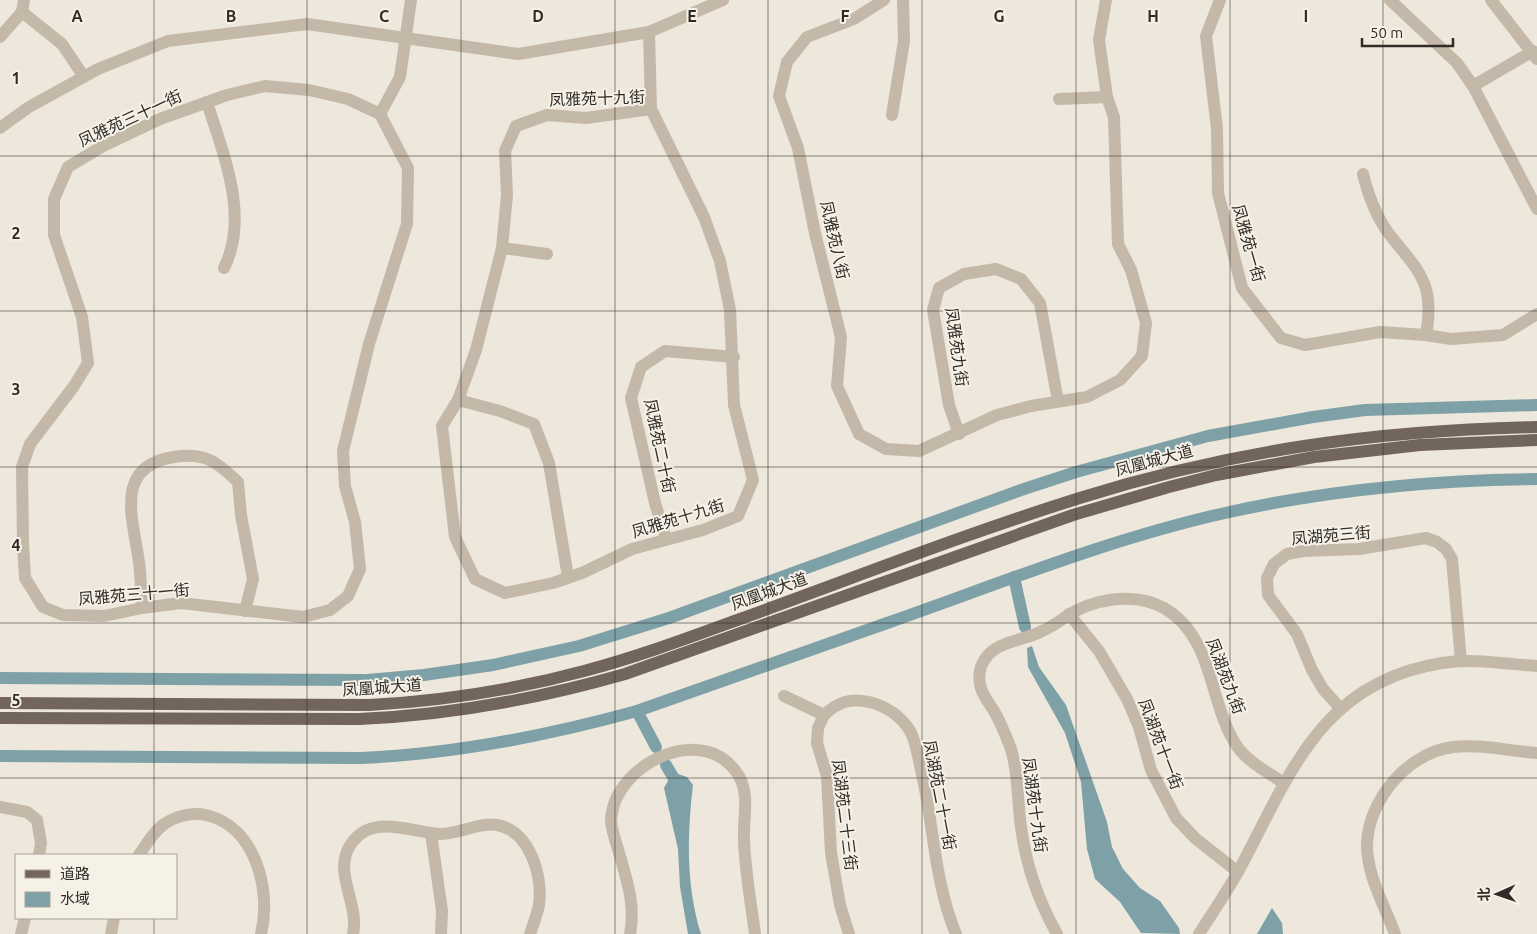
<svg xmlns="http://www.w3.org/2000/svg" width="1537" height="934" font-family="Ubuntu,'Noto Sans SC',sans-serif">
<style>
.water{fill:#7ea1a7}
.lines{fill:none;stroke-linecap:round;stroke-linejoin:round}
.canal{stroke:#7ea1a7;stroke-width:12}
.minor{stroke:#c4b8a9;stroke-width:12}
.major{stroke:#72655b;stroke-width:12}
.grid{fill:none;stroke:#322c28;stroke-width:1;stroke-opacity:0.55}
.labels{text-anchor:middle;stroke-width:4;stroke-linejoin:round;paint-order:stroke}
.street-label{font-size:16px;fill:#322c28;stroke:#f6f1e7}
.grid-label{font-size:16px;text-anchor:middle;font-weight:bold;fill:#322c28;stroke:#f6f1e7;stroke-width:4;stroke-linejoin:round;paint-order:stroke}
</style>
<rect width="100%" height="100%" fill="#eee7db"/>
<g class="water">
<polygon points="1032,646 1039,667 1066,705 1107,822 1112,847 1123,869 1140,888 1160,901 1179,928 1180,934 1141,933 1120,902 1095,879 1087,849 1081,782 1065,733 1028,667 1027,648"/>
<path d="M678 774 687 777 693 785C687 835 686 886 701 934H688L680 887 678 849 664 788 669 779Z"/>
<polygon points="1272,908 1282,923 1283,934 1257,934"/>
</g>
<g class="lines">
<g class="canal">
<polyline points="1014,577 1025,627"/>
<polyline points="0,678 367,680 424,675 493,665 579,646 669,618 1021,490 1076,472 1208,436 1313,417 1365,410 1537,405"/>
<polyline points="637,711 656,747"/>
<path d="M0 756 361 758C455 754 546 736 637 711 721 681 806 652 890 622 1001 583 1109 539 1225 513 1327 490 1433 480 1537 479"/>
<polyline points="666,765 673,777"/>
</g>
<g class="minor">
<polyline points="884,0 854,19 807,37 787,62 779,96 798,148 815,233 841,337 837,386 859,434 886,449 919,451 997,415 1031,406 1087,397 1120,380 1142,356 1146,323 1131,270 1118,244 1114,117 1107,97 1099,40 1106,0"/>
<polyline points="1220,0 1206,36 1217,129 1218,193 1242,288 1281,338 1305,345 1380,332 1426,335 1451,339 1503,335 1537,314"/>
<polyline points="1390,0 1457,63 1473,86 1537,209"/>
<polyline points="1491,0 1537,59"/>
<polyline points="22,12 62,44 84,77"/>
<polyline points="649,32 651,109 704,217 720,261 730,310 734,405 753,480 738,516 703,530 632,549 582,573 553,583 505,593 475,579 455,537 442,426 458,400 476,350 502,248 507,195 505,151 516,126 547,115 586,118 651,109"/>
<polyline points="0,37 22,12 24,0"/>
<polygon points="265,86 309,90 348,99 380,114 408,168 407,224 369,344 343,451 345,486 355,522 360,569 348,596 330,610 303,617 181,603 142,608 104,616 63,615 43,607 25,578 23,543 22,467 30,444 74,386 88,363 82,317 54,235 54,199 68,167 103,146 160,119 227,95"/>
<polyline points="1473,86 1533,51"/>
<polyline points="1059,99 1107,97"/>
<path d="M207 102C223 154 250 216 224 268"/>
<polyline points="380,114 400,77 411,0"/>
<polyline points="892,115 904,41 903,0"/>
<polyline points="0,128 29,107 98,69 168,41 307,24 518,54 649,32 723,0"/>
<path d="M1363 174C1368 194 1375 214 1387 231 1416 270 1436 279 1426 335"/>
<polyline points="502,248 547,254"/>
<polyline points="458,400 500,411 534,424 549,463 568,577"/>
<polyline points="959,434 949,405 933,310 939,288 964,274 996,269 1021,279 1040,303 1058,401"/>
<polyline points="666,539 655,503 631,398 641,367 665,351 734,357"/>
<path d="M142 608C141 593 141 577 139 562 133 519 113 466 174 457 205 452 217 462 238 482L241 515 253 579 245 611"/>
<polyline points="1069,614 1099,651 1127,699 1139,727 1151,770 1176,818 1196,839 1238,872"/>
<polyline points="784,696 824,715 818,728 817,743 827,776 831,853 840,905 849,934"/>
<polyline points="1341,709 1323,689 1312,670 1297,634 1268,595 1267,578 1274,564 1287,554 1303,551 1359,549 1426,538 1437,542 1446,549 1452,559 1461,661"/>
<path d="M824 715C838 702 850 698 869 702 886 706 899 715 909 729 916 740 918 757 921 770 934 824 934 882 956 934"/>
<polyline points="0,807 27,812 37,820 41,843 39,855"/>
<polyline points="431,833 442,911 441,934"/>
<path d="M139 855C146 845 153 832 163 825 175 816 192 812 206 815 255 826 272 890 261 934"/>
<polyline points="21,934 25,918"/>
<polyline points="111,934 114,918"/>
<path d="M353 934C360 901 329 869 354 840 376 814 414 833 441 834 459 834 479 822 497 825 530 831 543 876 539 905 537 915 533 925 530 934"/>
<path d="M630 934C636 904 626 878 618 849 615 840 611 828 611 819 615 763 705 720 739 776 750 796 743 818 744 839 745 871 751 903 755 934"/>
<path d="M1057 934C1038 900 1026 866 1021 827 1017 801 1019 775 1011 749 1006 736 1001 723 994 711 990 704 983 696 981 688 978 679 979 667 985 659 996 642 1020 641 1038 633 1047 629 1056 624 1064 618 1091 599 1134 591 1164 608 1216 638 1208 707 1239 749 1250 763 1270 774 1284 783"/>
<path d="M1199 934C1212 913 1227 892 1239 870 1290 775 1320 682 1442 663 1473 658 1506 664 1537 666"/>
<path d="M1395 934C1386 909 1372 885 1368 858 1360 809 1404 753 1453 747 1482 744 1509 751 1537 753"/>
</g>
<g class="major">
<path d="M0 703 369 705C441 701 514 690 584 671 637 657 688 638 740 619 854 578 967 533 1083 497 1233 450 1380 430 1537 427"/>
<path d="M0 718 359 719C450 715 538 699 625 674L1073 515 1169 487 1216 475 1314 457 1420 445 1537 440"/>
</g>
</g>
<path class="grid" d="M154 0V855M307 0V934M461 0V934M615 0V934M768 0V934M922 0V934M1076 0V934M1230 0V934M1383 0V934M0 156H1537M0 311H1537M0 467H1537M0 623H1537M0 778H1537M154 918V934"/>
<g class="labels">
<g class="street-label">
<text transform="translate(597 98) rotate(-2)" y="6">凤雅苑十九街</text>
<text transform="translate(130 118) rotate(-25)" y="6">凤雅苑三十一街</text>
<text transform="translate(835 240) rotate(77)" y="6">凤雅苑八街</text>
<text transform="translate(1249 243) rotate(74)" y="6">凤雅苑一街</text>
<text transform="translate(957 347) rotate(82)" y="6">凤雅苑九街</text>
<text transform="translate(660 446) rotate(78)" y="6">凤雅苑二十街</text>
<text transform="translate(1154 460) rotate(-15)" y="6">凤凰城大道</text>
<text transform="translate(678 518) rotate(-17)" y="6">凤雅苑十九街</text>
<text transform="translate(1331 535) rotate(-5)" y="6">凤湖苑三街</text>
<text transform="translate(769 591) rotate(-20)" y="6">凤凰城大道</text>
<text transform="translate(134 594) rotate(-5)" y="6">凤雅苑三十一街</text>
<text transform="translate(1226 676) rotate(69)" y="6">凤湖苑九街</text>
<text transform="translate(382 687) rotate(-4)" y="6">凤凰城大道</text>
<text transform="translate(1161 744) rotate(69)" y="6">凤湖苑十一街</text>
<text transform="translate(940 795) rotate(79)" y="6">凤湖苑二十一街</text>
<text transform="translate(1035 805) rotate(82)" y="6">凤湖苑十九街</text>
<text transform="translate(845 815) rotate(83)" y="6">凤湖苑二十三街</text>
</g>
</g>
<g class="grid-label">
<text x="77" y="22">A</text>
<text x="231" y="22">B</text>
<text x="384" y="22">C</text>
<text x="538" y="22">D</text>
<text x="692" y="22">E</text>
<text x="845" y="22">F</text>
<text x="999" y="22">G</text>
<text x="1153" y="22">H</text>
<text x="1306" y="22">I</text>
<text x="16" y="84">1</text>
<text x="16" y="239">2</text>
<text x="16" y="395">3</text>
<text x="16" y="551">4</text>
<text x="16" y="706">5</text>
</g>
<rect x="15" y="854" width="162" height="65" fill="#f6f1e7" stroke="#a8a29b"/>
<rect x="25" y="870" width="25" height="8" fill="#72655b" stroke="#a8a29b"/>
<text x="60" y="879" font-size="15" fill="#322c28">道路</text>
<rect x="25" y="892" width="25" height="15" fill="#7ea1a7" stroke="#a8a29b"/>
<text x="60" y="904" font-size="15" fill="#322c28">水域</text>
<g transform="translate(1497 894) rotate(268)" stroke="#f6f1e7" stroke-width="4" paint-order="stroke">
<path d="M0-4L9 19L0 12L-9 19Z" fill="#322c28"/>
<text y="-8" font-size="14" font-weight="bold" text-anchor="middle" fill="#322c28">北</text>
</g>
<path d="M1362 38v8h91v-8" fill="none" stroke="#322c28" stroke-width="2.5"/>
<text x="1370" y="38" font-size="15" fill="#322c28" stroke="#f6f1e7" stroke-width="4" paint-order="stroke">50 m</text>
</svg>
